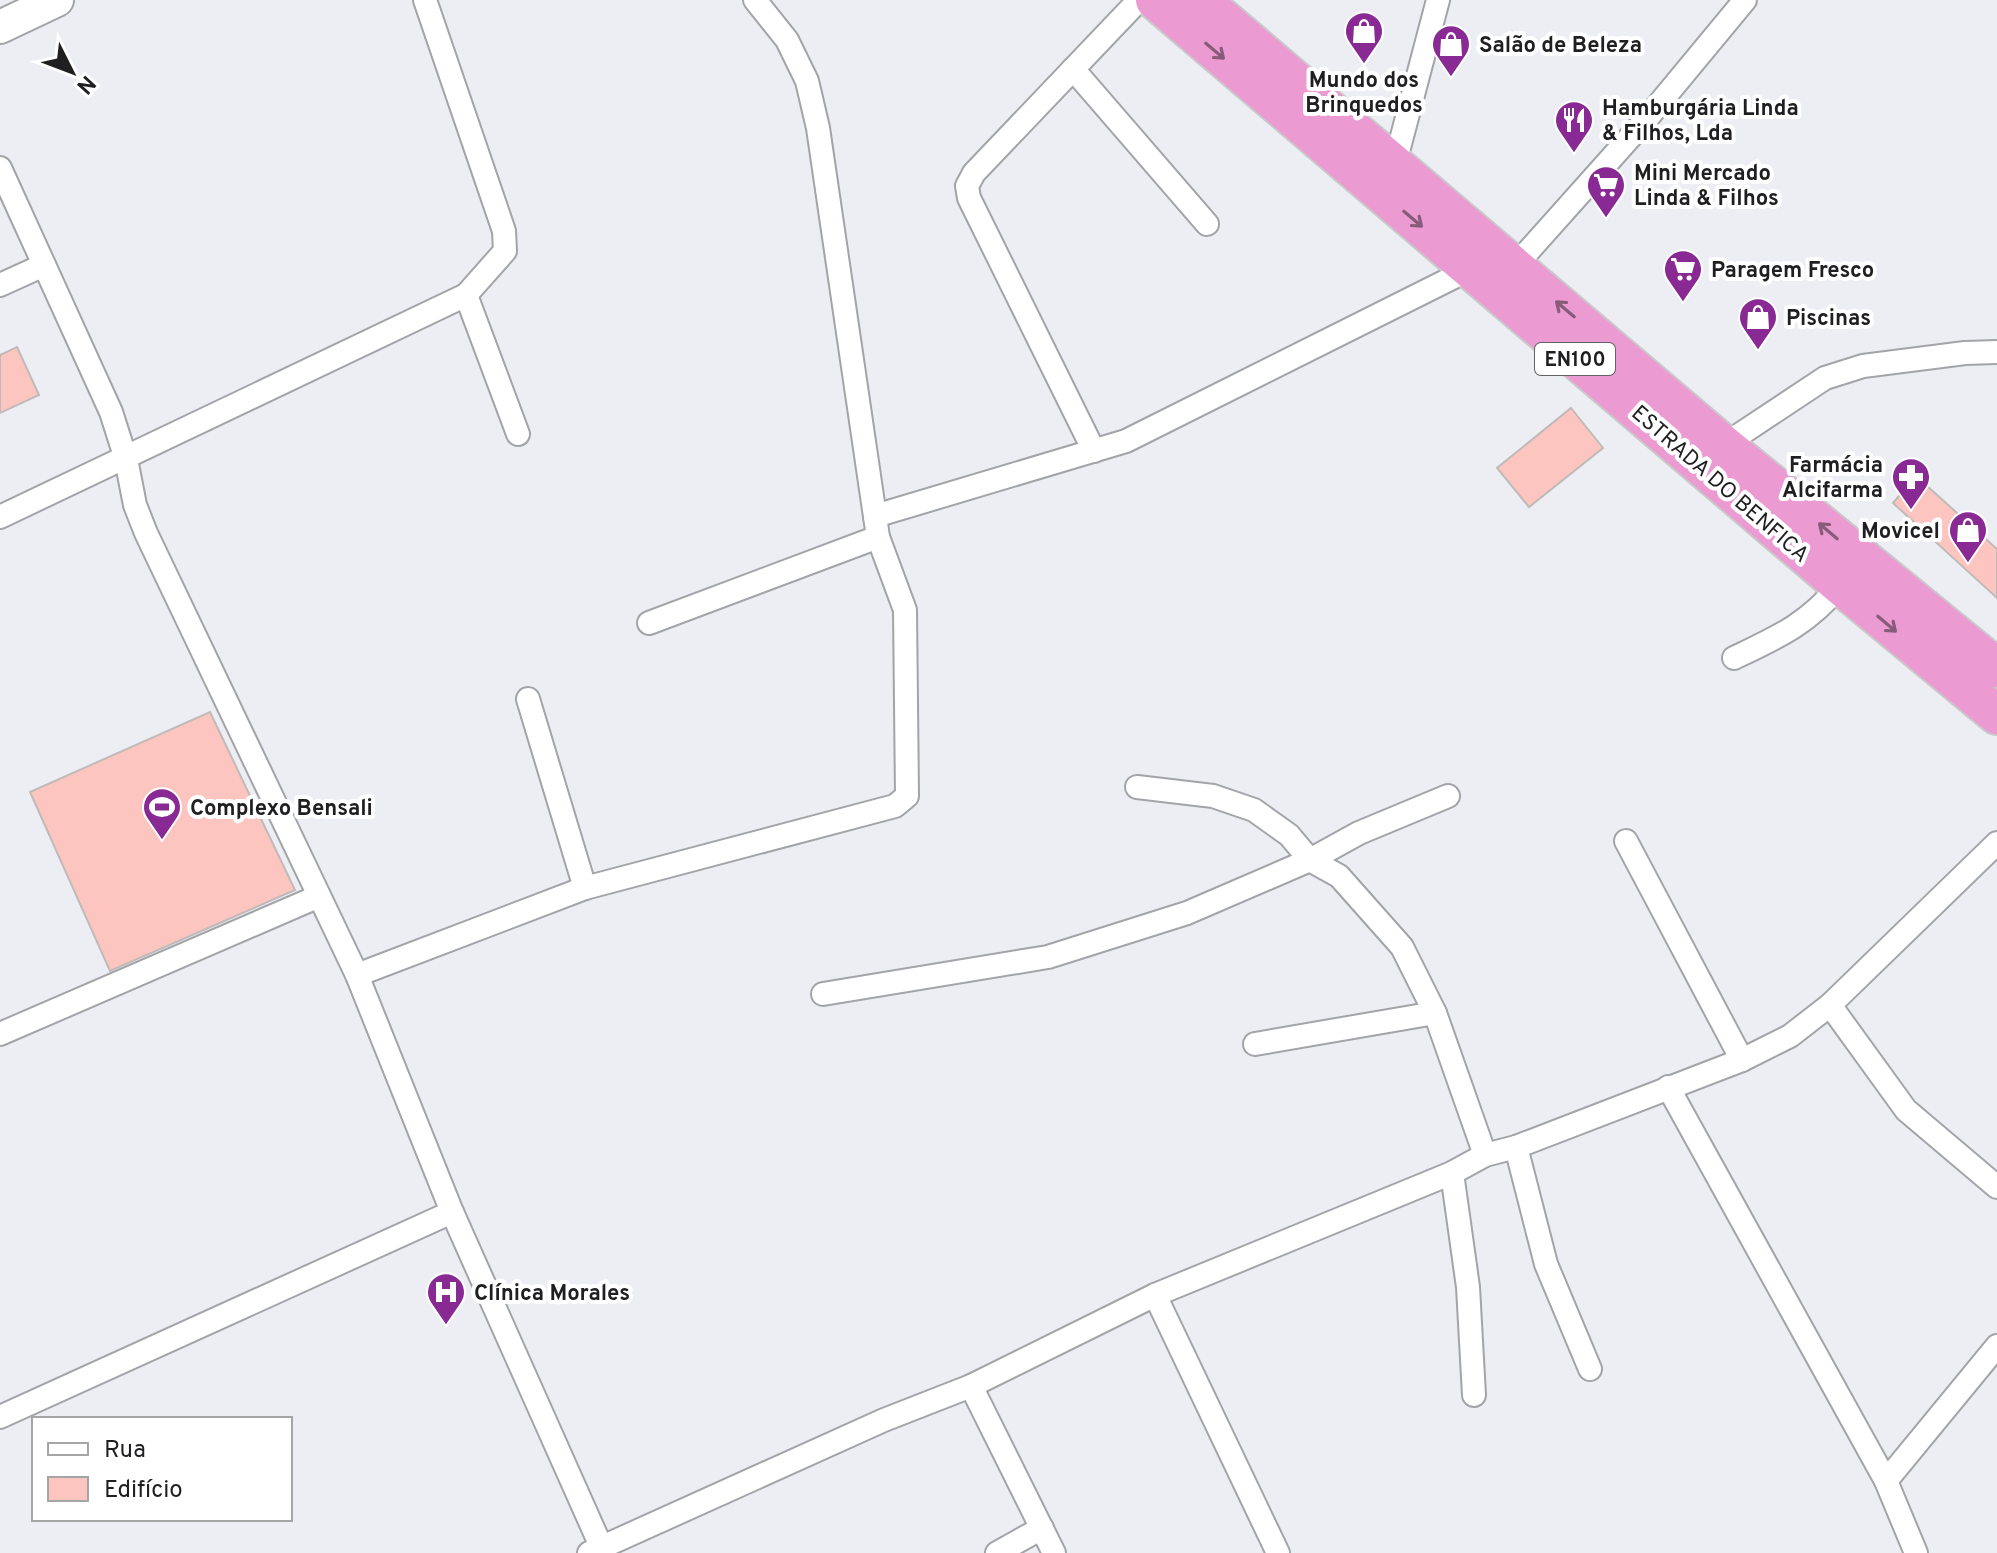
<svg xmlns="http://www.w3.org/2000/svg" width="1997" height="1553" font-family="Overpass,sans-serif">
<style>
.building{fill:#fcc5bf;stroke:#c0bab9;stroke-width:2}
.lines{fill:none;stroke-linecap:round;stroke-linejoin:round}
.minor-casing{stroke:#a2a4a8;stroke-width:26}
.secondary-casing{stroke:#a2a4a8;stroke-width:36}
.trunk-casing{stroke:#c9c9ca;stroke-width:42}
.minor{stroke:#fff;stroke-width:22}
.secondary{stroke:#fff;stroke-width:32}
.trunk{stroke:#ec9ad2;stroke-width:38}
.oneway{stroke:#865c7a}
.labels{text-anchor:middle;stroke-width:8;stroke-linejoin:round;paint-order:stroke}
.shield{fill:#fff;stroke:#626264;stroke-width:2}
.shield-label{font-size:20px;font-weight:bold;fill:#1f1f21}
.poi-label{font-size:22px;font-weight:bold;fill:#1f1f21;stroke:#fff;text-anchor:start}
.street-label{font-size:22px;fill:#1f1f21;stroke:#fff}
</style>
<rect width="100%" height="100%" fill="#eceef3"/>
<g class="building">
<polygon points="17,347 39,395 0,413 0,355"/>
<polygon points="1571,408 1603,448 1529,507 1497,468"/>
<polygon points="1916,476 1997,549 1997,598 1893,503"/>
<polygon points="210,712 295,890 110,971 30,792"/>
</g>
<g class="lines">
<g class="minor-casing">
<g id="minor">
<polyline points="1073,69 1207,224"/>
<polyline points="1395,163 1438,0"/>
<polyline points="0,168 111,412 126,459 135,505 146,533 357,975 452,1212 604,1553"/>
<polyline points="1515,266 1649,116 1745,0"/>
<polyline points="0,285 44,265"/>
<polyline points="466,295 518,434"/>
<polyline points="1724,445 1825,378 1863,366 1965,353 1997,352"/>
<polyline points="1094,451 969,198 967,186 974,173 1139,0"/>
<polyline points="875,516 1126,441 1470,269"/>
<polyline points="0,517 466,295 505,251 504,231 425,0"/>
<polyline points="649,623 878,537"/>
<path d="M1734 658C1778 637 1808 624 1840 585"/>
<polyline points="528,699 585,888"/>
<polyline points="1137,787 1213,796 1254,810 1289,835 1310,860 1339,876 1402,947 1435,1013 1485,1155"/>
<polyline points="1626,841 1742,1060"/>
<polyline points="357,975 585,888 895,806 907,796 905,610 878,537 818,128 807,81 787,40 755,0"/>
<polyline points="823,994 1048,957 1187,913 1310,860 1359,833 1448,796"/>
<polyline points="1830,1005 1906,1110 1997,1187"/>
<polyline points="0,1034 317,897"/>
<polyline points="1255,1044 1435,1013"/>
<polyline points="1668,1087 1886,1481 1916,1553"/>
<polyline points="1516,1147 1546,1264 1590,1369"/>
<polyline points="1452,1173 1468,1287 1474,1395"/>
<polyline points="1155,1295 1278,1553"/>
<polyline points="971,1386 1054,1553"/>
<polyline points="0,1417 452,1212"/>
<polyline points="1886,1481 1997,1346"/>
<polyline points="589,1553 884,1420 971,1386 1155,1295 1452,1173 1485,1155 1516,1147 1742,1060 1790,1036 1830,1005 1997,843"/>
<polyline points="997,1553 1042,1528"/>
</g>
</g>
<g class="secondary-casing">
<polyline id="secondary" points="0,27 57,0"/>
</g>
<g class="trunk-casing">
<g id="trunk">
<polyline points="1155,0 1840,585 1997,715"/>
<polyline points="1201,0 1724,445 1997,668"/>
</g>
</g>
<use href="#minor" class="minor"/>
<use href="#secondary" class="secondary"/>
<use href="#trunk" class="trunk"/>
</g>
<defs><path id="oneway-shaft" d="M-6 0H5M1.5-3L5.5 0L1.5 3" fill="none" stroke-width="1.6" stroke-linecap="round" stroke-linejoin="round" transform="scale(2)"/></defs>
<g class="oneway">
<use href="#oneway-shaft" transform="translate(1215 51) rotate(40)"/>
<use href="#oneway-shaft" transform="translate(1413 219) rotate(40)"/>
<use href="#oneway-shaft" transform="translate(1565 309) rotate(-140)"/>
<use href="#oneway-shaft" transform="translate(1828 531) rotate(-140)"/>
<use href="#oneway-shaft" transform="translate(1887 624) rotate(40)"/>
</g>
<defs>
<g id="shop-pin" transform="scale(2)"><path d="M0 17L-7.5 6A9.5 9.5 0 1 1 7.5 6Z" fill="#892a94" stroke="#fff"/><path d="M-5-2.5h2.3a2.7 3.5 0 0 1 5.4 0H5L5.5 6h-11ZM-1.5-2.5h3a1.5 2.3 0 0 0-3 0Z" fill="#fff"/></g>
<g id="restaurant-pin" transform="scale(2)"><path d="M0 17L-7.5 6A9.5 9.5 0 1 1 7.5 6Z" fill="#892a94" stroke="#fff"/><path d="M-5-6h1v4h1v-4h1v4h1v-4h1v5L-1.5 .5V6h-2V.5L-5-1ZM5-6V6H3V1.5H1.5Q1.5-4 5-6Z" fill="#fff"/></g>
<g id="supermarket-pin" transform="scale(2)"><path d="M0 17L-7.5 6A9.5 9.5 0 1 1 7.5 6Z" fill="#892a94" stroke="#fff"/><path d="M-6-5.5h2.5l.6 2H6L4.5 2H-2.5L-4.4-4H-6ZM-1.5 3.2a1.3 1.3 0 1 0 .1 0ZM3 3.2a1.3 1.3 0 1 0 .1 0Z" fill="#fff"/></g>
<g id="pharmacy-pin" transform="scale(2)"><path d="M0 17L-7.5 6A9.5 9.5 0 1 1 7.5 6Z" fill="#892a94" stroke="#fff"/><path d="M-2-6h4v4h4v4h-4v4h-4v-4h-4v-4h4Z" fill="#fff"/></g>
<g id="stadium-pin" transform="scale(2)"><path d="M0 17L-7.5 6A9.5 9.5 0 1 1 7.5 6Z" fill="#892a94" stroke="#fff"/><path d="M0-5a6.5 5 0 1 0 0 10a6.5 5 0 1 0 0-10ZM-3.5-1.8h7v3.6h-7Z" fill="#fff"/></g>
<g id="hospital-pin" transform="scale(2)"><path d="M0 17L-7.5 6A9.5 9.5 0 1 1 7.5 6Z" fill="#892a94" stroke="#fff"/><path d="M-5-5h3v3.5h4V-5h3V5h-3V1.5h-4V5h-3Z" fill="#fff"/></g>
</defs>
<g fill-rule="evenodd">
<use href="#shop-pin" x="1364" y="31"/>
<use href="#shop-pin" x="1451" y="44"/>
<use href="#restaurant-pin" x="1574" y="120"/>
<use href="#supermarket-pin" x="1606" y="185"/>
<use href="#supermarket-pin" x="1683" y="269"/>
<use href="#shop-pin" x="1758" y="317"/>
<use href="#pharmacy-pin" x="1911" y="477"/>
<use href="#shop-pin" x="1968" y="530"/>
<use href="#stadium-pin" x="162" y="807"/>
<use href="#hospital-pin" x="446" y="1292"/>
</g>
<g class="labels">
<rect class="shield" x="1535" y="343" width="80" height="32" rx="6"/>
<g class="shield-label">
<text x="1575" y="366">EN100</text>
</g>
<g class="poi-label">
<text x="1479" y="52">Salão de Beleza</text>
<text x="1364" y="87" text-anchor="middle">Mundo dos<tspan x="1364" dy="25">Brinquedos</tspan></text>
<text x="1602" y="115">Hamburgária Linda<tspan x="1602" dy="25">&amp; Filhos, Lda</tspan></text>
<text x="1634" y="180">Mini Mercado<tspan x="1634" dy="25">Linda &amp; Filhos</tspan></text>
<text x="1711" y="277">Paragem Fresco</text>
<text x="1786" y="325">Piscinas</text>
<text x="1883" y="472" text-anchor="end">Farmácia<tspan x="1883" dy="25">Alcifarma</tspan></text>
<text x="1940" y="538" text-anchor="end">Movicel</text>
<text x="190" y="815">Complexo Bensali</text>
<text x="474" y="1300">Clínica Morales</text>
</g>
<g class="street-label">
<text transform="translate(1721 483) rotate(41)" y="8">ESTRADA DO BENFICA</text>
</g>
</g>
<rect x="32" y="1417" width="260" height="104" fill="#ffffff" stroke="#a5a5a6" stroke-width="2"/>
<rect x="48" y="1443" width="40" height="12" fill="#ffffff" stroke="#a5a5a6" stroke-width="2"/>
<text x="104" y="1457" font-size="24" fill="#1f1f21">Rua</text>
<rect x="48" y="1477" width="40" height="24" fill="#fcc5bf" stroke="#a5a5a6" stroke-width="2"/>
<text x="104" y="1497" font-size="24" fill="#1f1f21">Edifício</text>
<g transform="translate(72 72) rotate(132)" stroke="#ffffff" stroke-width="6" paint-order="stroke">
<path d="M0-6L14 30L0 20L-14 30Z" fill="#1f1f21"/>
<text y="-12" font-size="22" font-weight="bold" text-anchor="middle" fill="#1f1f21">N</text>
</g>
</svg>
